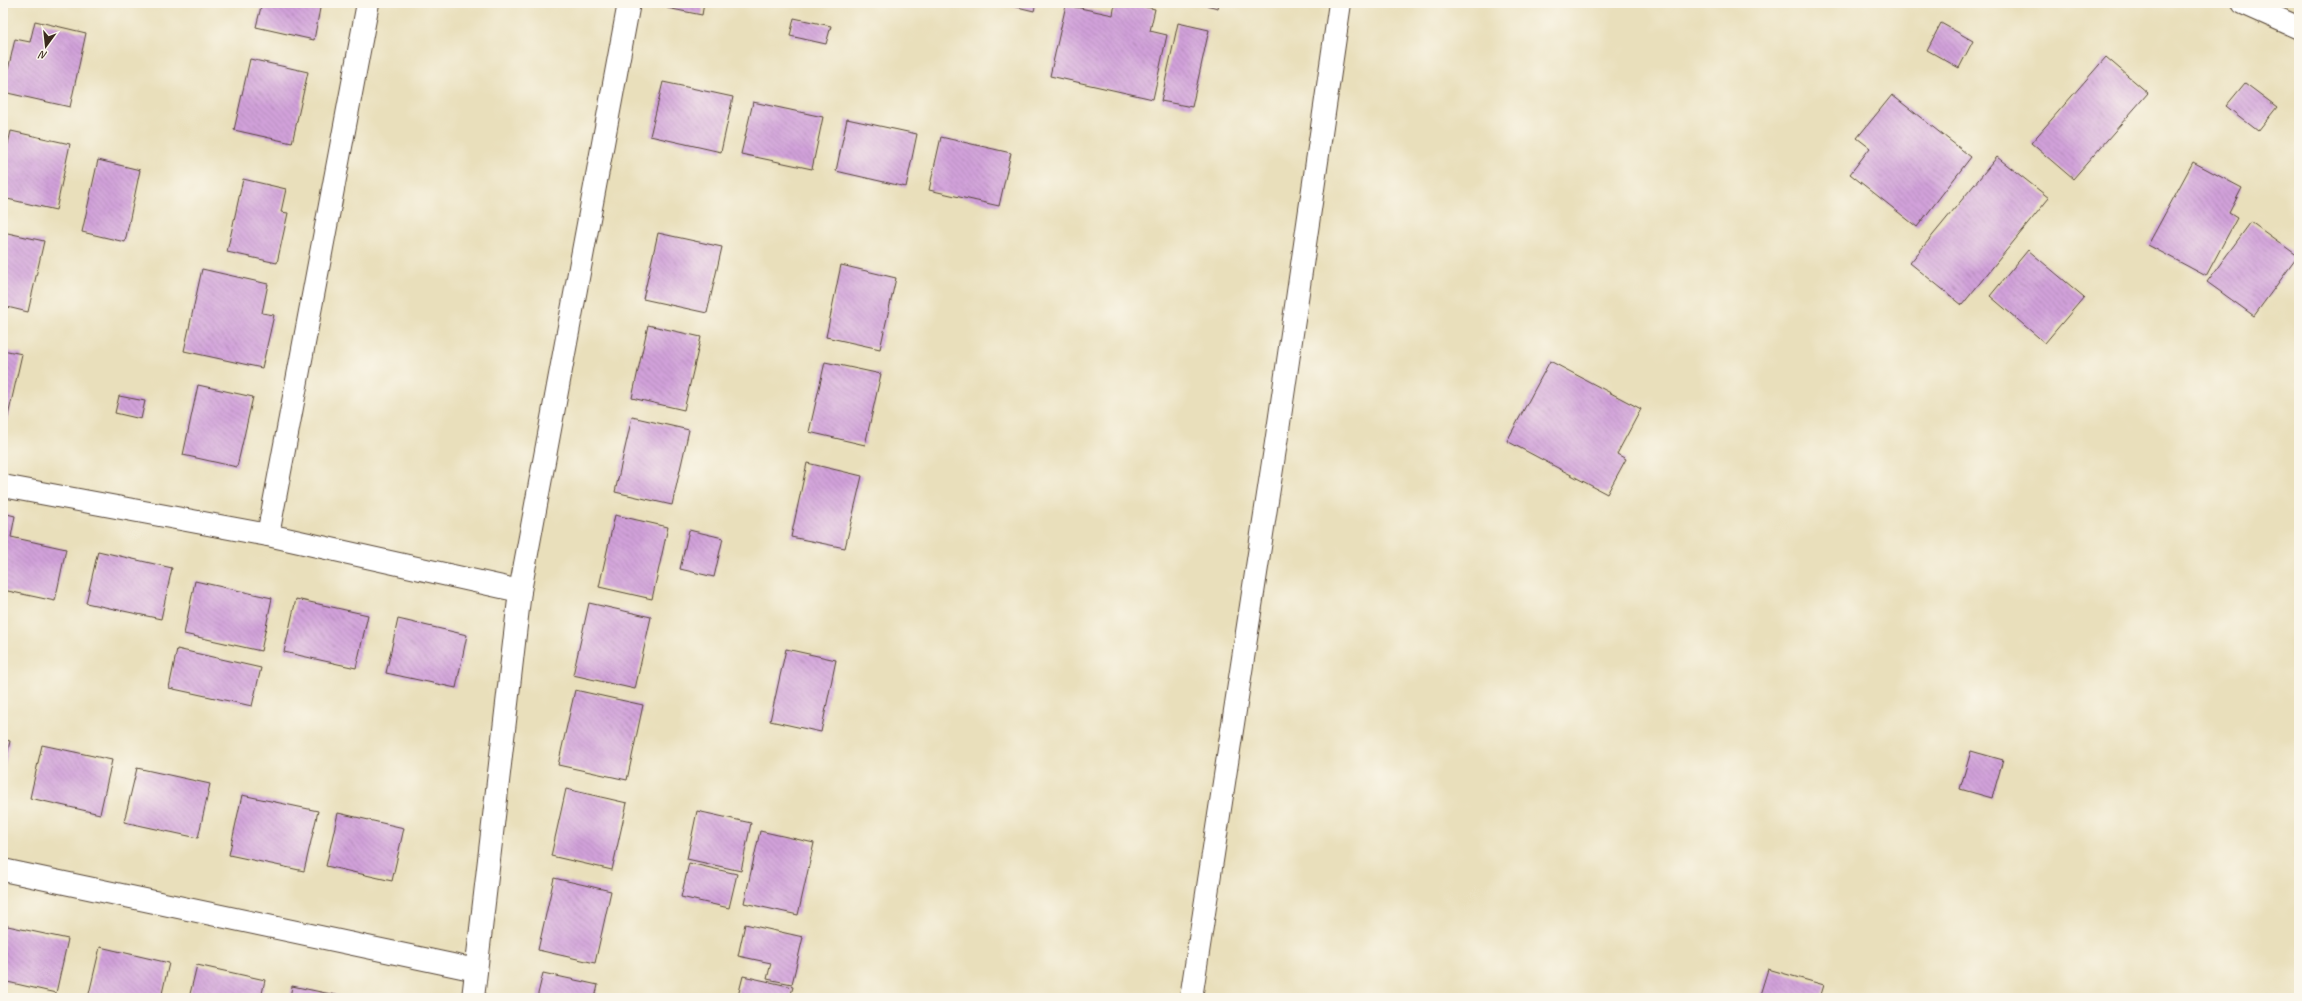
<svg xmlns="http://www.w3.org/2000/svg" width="2302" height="1001" font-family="Caveat,sans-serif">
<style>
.building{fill:url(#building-back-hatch)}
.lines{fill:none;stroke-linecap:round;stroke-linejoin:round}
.street-casing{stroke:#554536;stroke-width:24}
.secondary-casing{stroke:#554536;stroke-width:24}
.street{stroke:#fff;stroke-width:22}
.secondary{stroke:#fff;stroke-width:22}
</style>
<defs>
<pattern id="building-back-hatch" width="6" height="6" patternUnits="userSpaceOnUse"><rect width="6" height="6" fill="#d1a1da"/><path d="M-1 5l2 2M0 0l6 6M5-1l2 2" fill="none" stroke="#ab83b0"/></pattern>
</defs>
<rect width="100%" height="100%" fill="#fbf7ec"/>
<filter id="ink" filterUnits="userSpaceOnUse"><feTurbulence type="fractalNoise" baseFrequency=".025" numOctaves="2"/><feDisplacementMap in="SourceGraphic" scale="8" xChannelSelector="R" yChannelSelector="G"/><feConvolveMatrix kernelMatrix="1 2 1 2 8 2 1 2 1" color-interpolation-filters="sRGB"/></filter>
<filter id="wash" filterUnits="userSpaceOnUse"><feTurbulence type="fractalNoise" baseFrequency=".012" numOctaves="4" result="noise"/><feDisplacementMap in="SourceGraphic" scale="16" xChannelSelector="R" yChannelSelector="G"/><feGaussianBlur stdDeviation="0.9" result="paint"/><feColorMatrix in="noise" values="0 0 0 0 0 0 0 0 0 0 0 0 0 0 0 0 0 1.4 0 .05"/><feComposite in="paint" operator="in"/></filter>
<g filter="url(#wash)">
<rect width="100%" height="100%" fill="#e9dfbb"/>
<g id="blocks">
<g class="building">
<polygon points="262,3 321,3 314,40 256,27"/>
<polygon points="668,3 704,3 702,15 667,8"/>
<polygon points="1001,3 1036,3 1034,11"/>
<polygon points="1115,3 1129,3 1155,9 1150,31 1167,35 1153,99 1050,76 1066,5 1113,15"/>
<polygon points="1198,3 1219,3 1218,8"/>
<polygon points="794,18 831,26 826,44 790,36"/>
<polygon points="35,21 86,33 70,107 3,92 15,39 30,42"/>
<polygon points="1178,23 1209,30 1192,107 1161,101"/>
<polygon points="1941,23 1973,41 1959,68 1927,50"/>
<polygon points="2106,57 2148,93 2073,179 2031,143"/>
<polygon points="250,59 308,72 292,143 234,130"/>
<polygon points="663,82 733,97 721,152 650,136"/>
<polygon points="2245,83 2277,107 2258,131 2226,106"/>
<polygon points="1892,95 1971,157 1917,227 1850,174 1870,148 1857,138"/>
<polygon points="753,102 823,117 812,169 741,154"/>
<polygon points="847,119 917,134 906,187 836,171"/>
<polygon points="11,131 70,144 56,210 3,198 3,165"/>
<polygon points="941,137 1011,153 999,206 929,190"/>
<polygon points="1997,157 2049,198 1962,305 1910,263"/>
<polygon points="98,160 140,170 125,242 82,232"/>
<polygon points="2193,162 2242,188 2229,213 2237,218 2206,276 2148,245"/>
<polygon points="243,179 286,189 281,212 288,213 277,263 227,252"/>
<polygon points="2251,222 2298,256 2254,316 2207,282"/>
<polygon points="3,232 44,241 28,312 3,306"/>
<polygon points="658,233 722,247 707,313 643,299"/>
<polygon points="2028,250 2084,297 2045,343 1990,296"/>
<polygon points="841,265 896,278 880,349 826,337"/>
<polygon points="202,269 268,284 262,313 274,315 262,368 184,351"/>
<polygon points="648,325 701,337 684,410 632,398"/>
<polygon points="3,350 22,354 6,425 3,425"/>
<polygon points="1550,361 1641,409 1617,454 1626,459 1607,494 1507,441"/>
<polygon points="825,362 881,374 865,445 809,432"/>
<polygon points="198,385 253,397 237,467 183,455"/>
<polygon points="119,396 145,401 141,419 115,413"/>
<polygon points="632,417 689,430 672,505 615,492"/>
<polygon points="807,463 862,476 845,548 791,537"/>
<polygon points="3,513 15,516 11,537 66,549 55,601 3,590"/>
<polygon points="615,515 668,527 652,599 599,587"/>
<polygon points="689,530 723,538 714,577 680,569"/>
<polygon points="98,551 172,568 161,619 86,603"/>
<polygon points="195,581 272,598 261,651 184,634"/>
<polygon points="296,599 368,615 356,668 284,652"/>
<polygon points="589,603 651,617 635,689 573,675"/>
<polygon points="398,619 467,635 456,688 386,673"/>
<polygon points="177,649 261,668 252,706 169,688"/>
<polygon points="786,649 836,660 821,732 770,721"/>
<polygon points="575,690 643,705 627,780 558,765"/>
<polygon points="3,739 10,741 4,770 3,770"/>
<polygon points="42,745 112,760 100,814 30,798"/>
<polygon points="1971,751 2003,760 1992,798 1960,789"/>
<polygon points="137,768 210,784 198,838 124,822"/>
<polygon points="566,789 627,803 612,870 551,856"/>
<polygon points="242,795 318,811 304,871 229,855"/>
<polygon points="697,811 751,823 741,871 687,859"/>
<polygon points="338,813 404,828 392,881 326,866"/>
<polygon points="760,831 814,843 798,915 744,903"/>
<polygon points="689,863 737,874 729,908 681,897"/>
<polygon points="554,878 611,891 595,963 538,950"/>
<polygon points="745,924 803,937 792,984 767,979 771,963 738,956"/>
<polygon points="3,925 68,939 56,993 3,981"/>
<polygon points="100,947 169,963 161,998 88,998"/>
<polygon points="197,965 265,980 261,998 189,998"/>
<polygon points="1768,969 1824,985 1820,998 1759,998"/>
<polygon points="543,973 598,985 595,998 537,998"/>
<polygon points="743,976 793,987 790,998 749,998 738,996"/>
<polygon points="292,986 345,997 345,998 290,998"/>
</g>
</g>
</g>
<g filter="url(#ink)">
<use href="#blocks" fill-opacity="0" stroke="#554536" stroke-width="1"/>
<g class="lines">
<g class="street-casing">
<g id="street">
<polyline points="3,486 268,535 520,591"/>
<polyline points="268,535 368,3"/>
<polyline points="3,870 476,970"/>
<polyline points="473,998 520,591 629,3"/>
<polyline points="1191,998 1279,423 1340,3"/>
</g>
</g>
<g class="secondary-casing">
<polyline id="secondary" points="2243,3 2299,28"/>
</g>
<use href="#street" class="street"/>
<use href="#secondary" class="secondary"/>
</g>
</g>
<rect width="2302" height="1001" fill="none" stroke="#fbf7ec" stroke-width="16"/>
<g transform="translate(46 46) rotate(195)" stroke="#fbf7ec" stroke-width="3" paint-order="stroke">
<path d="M0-3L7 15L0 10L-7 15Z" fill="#3b2a1e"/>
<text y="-6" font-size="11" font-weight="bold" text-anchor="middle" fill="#3b2a1e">N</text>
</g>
</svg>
